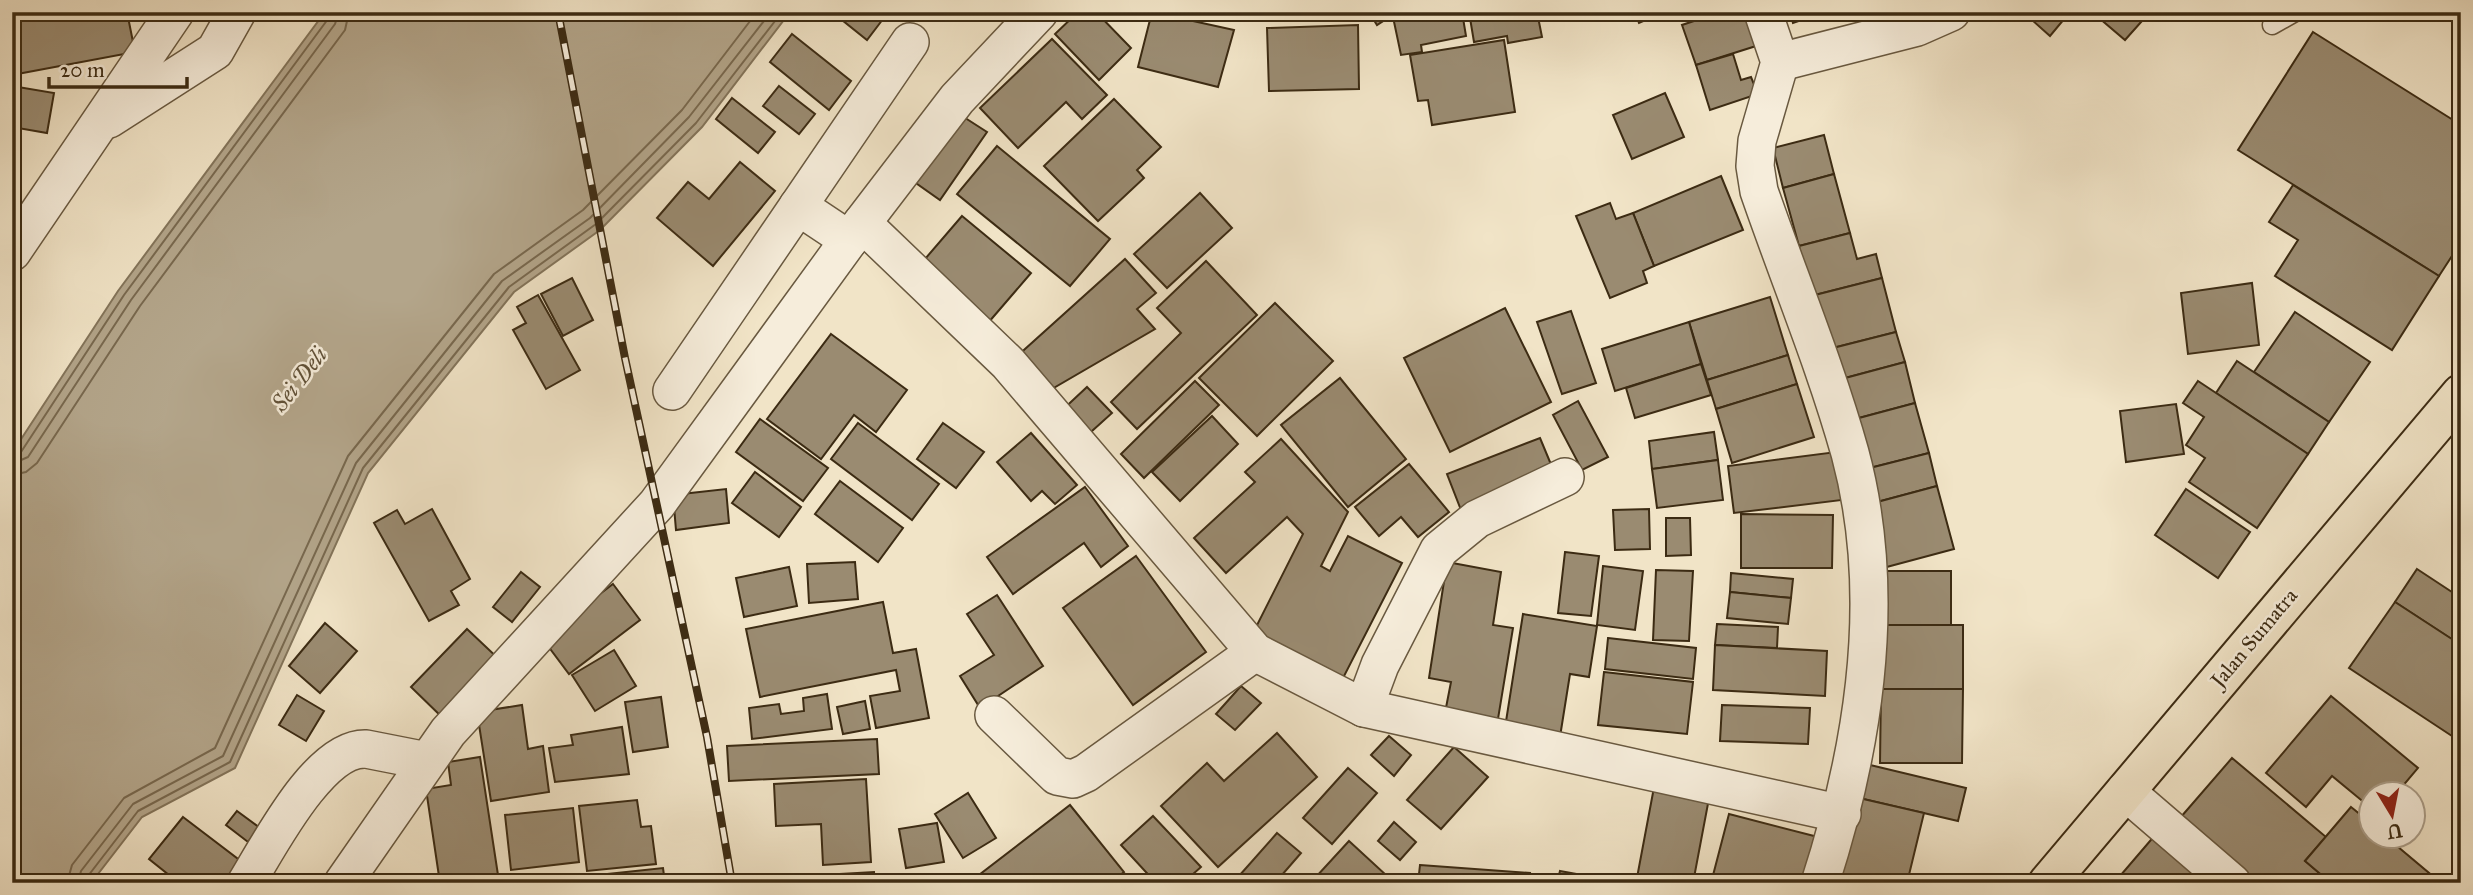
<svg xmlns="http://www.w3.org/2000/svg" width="2473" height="895" font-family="'IM FELL Great Primer',serif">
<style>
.water{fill:#b3a58a;stroke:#83745a;stroke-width:2}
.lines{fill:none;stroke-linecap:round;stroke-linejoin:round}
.shore{stroke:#78684e;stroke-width:2}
.building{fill:#9a8b71;stroke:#3c2b13;stroke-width:2}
.service-casing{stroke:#695940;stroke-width:21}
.minor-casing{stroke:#695940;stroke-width:40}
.trunk-casing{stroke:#3c2b13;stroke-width:42}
.service{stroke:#f6eddb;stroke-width:18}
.minor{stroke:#f6eddb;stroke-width:37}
.trunk{stroke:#f1e4c7;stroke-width:38}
.rail-casing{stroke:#3c2b13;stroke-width:8}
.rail{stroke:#f6eddb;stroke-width:5;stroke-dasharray:16;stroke-linecap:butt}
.labels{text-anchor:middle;stroke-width:5;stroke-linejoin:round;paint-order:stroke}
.street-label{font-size:21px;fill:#3c2b13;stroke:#f6eddb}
.water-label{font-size:23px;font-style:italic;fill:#605037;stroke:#f6eddb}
</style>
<rect width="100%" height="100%" fill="#f1e4c7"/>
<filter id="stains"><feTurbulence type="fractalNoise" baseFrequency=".00286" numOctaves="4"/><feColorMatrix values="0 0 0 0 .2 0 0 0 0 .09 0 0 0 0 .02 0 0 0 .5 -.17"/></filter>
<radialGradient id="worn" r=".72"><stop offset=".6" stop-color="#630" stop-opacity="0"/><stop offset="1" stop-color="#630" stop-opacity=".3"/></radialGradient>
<polygon class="water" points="325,12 790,12 702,127 600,230 514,292 368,473 235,768 142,817 91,883 12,883 12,453 118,291"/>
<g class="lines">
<g class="shore">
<polyline points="12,456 21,452 124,295 328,19 330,12"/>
<polyline points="12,464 28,457 131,300 335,24 339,12"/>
<polyline points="12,475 26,472 37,463 140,306 345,30 349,12"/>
<polyline points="67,883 72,865 124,798 215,748 348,456 494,274 583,210 682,110 757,12"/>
<polyline points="78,883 81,871 133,804 223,756 356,463 502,281 590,218 689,117 771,12"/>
<polyline points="86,883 88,876 138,811 230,762 363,468 509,287 596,224 696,123 782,12"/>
</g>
</g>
<g class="building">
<polygon points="30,12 127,12 135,52 12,75 12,16"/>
<polygon points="840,12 874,12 883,19 867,40 837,16"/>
<polygon points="1078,12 1096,12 1131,48 1099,80 1055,34"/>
<polygon points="1152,12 1234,30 1218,87 1138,67"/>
<polygon points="1369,12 1397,12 1377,25"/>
<polygon points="1420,12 1462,12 1466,36 1421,45 1422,52 1401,55 1393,17"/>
<polygon points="1469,12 1537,12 1542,37 1508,43 1507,36 1474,42"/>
<polygon points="1635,12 1664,12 1639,23"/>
<polygon points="1721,12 1745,12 1756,46 1696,65 1682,25"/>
<polygon points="1790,12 1825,12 1793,23"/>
<polygon points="2023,12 2070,12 2050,36"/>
<polygon points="2092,12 2150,12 2125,40"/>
<polygon points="1358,25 1359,89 1269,91 1267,28"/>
<polygon points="2313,32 2461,125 2461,242 2439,276 2238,150"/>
<polygon points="792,34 851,81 829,110 770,62"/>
<polygon points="1052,39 1107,95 1082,119 1066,102 1018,148 980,108"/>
<polygon points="1504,40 1515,112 1432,125 1428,100 1418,101 1410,55"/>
<polygon points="1733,54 1741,80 1751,77 1758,94 1710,110 1696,65"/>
<polygon points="12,86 54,93 47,133 12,127"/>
<polygon points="779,86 815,114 799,134 763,106"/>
<polygon points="1665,93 1684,137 1632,159 1613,115"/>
<polygon points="732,98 775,132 758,153 716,119"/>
<polygon points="1114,99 1161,147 1137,170 1144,178 1098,221 1044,166"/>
<polygon points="959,114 987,132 940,200 913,181"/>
<polygon points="1824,135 1834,174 1783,188 1773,148"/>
<polygon points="997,146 1110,239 1070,286 957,194"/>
<polygon points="740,162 775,191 713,266 657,218 688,182 709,199"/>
<polygon points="1834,174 1850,233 1799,246 1783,188"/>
<polygon points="1721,176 1743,230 1654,266 1633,213"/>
<polygon points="2293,185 2439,276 2392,350 2275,276 2298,240 2269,222"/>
<polygon points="1200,193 1232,228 1167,288 1134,254"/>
<polygon points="1610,203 1616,219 1633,213 1654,266 1643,271 1647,283 1610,298 1576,216"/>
<polygon points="962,216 1031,273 988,323 919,266"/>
<polygon points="1850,233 1857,259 1876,254 1882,278 1811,296 1799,246"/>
<polygon points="1125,259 1156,293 1137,309 1155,329 1045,393 1014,359"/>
<polygon points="1206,261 1257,315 1137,429 1111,402 1181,333 1157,308"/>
<polygon points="572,278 593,320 563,336 541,294"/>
<polygon points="1882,278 1896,332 1825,350 1811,296"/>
<polygon points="2252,283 2259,345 2188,354 2181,293"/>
<polygon points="538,295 580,370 546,389 513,330 526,323 517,307"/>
<polygon points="1770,297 1788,355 1707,380 1689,322"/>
<polygon points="1275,303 1333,361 1257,436 1199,378"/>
<polygon points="1505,308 1551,402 1450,452 1404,358"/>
<polygon points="1571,311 1596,383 1562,394 1537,322"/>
<polygon points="2295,312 2370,362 2329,422 2254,372"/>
<polygon points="1689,322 1701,364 1615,391 1602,349"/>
<polygon points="1896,332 1905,362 1834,381 1825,350"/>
<polygon points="831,334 907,390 876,432 854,415 821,459 767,419"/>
<polygon points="1788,355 1797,384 1716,409 1707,380"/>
<polygon points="2237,361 2329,422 2308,454 2216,393"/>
<polygon points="1905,362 1915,403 1844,422 1834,381"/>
<polygon points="1701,364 1711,395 1635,418 1626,388"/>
<polygon points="1340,378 1406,459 1348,507 1281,425"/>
<polygon points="1195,381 1219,405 1144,478 1121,454"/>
<polygon points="2198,381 2308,454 2257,528 2189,482 2205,458 2186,445 2204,417 2183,403"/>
<polygon points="1797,384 1814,437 1732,463 1716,409"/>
<polygon points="1087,387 1112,413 1082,440 1057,415"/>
<polygon points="1578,401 1608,457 1582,470 1553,415"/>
<polygon points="1915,403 1929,453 1858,471 1844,422"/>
<polygon points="2176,404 2184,454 2126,462 2120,411"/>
<polygon points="1212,416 1238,444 1180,501 1152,472"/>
<polygon points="760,419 828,468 803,501 736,452"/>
<polygon points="858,423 939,484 912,520 831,459"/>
<polygon points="943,423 984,452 956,488 917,459"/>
<polygon points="1714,432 1718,460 1652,469 1649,441"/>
<polygon points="1031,433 1077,485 1055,504 1042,491 1031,501 997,462"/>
<polygon points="1540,438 1555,474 1461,510 1447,474"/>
<polygon points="1281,439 1348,512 1321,566 1330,571 1348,536 1402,563 1341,682 1251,637 1303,534 1287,517 1226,573 1194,538 1255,482 1245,472"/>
<polygon points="1836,452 1842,500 1734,513 1728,466"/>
<polygon points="1929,453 1937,486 1866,505 1858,471"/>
<polygon points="1718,460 1723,500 1657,508 1652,469"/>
<polygon points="1409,464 1449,512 1418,537 1401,517 1379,536 1355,507"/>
<polygon points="755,472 801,507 779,537 732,503"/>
<polygon points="840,481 903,528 878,562 815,514"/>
<polygon points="1937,486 1954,549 1883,568 1866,505"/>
<polygon points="1085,487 1128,546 1101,567 1084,543 1013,594 987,557"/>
<polygon points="726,489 729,523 676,530 673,495"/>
<polygon points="2186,489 2250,532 2218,578 2155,535"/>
<polygon points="432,509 470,579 451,591 459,605 429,621 374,523 397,510 405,524"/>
<polygon points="1649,509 1650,549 1615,550 1613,510"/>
<polygon points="1741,514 1833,515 1832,568 1741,568"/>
<polygon points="1666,518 1690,518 1691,555 1666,556"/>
<polygon points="1565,552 1599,556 1591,616 1558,613"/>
<polygon points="1136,556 1206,652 1133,705 1063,608"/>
<polygon points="855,562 858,599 809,603 807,564"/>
<polygon points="1447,562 1501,572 1493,625 1513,628 1497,725 1444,718 1451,682 1429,678"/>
<polygon points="1603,566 1643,571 1635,630 1597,625"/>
<polygon points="789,567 797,606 744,617 736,578"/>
<polygon points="2417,569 2461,598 2461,628 2453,640 2395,602"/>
<polygon points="1656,570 1693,571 1689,641 1653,640"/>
<polygon points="1882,571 1951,571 1951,625 1881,625"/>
<polygon points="521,572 540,587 512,622 493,607"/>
<polygon points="1731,573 1793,579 1791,598 1730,592"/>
<polygon points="613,584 640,620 569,674 542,638"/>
<polygon points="1730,592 1791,598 1788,624 1727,618"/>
<polygon points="997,595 1043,666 980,708 960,676 994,655 967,614"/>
<polygon points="883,602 893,653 916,649 929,718 876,728 870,696 900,691 896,670 760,697 746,629"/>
<polygon points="2395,602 2461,645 2461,742 2349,668"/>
<polygon points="1523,614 1597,626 1589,677 1570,674 1559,743 1504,734"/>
<polygon points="325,623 357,651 320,693 289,666"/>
<polygon points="1717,624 1778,627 1777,648 1715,645"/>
<rect x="1881" y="625" width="82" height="64"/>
<polygon points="467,629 503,663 446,721 411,687"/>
<polygon points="1608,638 1696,648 1693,679 1605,669"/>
<polygon points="1715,645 1827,651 1825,696 1713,690"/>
<polygon points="614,650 636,686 595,711 572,675"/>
<polygon points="1604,672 1693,682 1687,734 1598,725"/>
<polygon points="1241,686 1261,703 1235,730 1216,714"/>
<polygon points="1881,689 1963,689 1962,763 1880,763"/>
<polygon points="827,694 832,729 752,739 749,708 779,704 781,714 804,711 803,698"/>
<polygon points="297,695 324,711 306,741 279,725"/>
<polygon points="2331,696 2418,768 2396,794 2372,794 2372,809 2332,776 2306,807 2266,773"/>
<polygon points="661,697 668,747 633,752 625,702"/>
<polygon points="865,701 870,729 843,734 837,707"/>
<polygon points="522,705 528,749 543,746 549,792 491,801 477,712"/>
<polygon points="1722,705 1810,708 1808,744 1720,741"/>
<polygon points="622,727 629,774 555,782 549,748 573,745 571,735"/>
<polygon points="1277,733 1317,777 1218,867 1161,806 1207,763 1224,781"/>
<polygon points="1389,736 1411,755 1394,776 1371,755"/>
<polygon points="877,739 879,774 729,781 727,746"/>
<polygon points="1454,747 1488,777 1441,829 1407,800"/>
<polygon points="480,757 498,875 440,883 426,789 451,785 448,762"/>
<polygon points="2232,758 2326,837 2305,861 2331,883 2243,883 2174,825"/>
<polygon points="1866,764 1966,788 1958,821 1859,798"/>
<polygon points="1348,768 1377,793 1332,844 1303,818"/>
<polygon points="866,779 871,862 823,865 821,824 776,826 774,784"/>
<polygon points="1655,782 1710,793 1693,883 1636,883"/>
<polygon points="968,793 996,838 963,858 935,814"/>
<polygon points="1859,798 1924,813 1907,883 1838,883"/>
<polygon points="637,800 641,827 651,826 656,864 587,871 579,806"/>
<polygon points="1070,805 1124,872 1111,883 985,883 979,875"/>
<polygon points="2351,807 2372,824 2372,836 2385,836 2435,878 2431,883 2331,883 2305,861"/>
<polygon points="573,808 579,862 511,870 505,815"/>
<polygon points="237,811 260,828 248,842 226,825"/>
<polygon points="1729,814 1818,837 1805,883 1711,883"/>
<polygon points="1153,816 1201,867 1183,883 1156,883 1121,845"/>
<polygon points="183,817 242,862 225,883 179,883 149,859"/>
<polygon points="1394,822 1416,842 1400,860 1378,841"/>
<polygon points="937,823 944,862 906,868 899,829"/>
<polygon points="1277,833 1301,853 1275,883 1247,883 1239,876"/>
<polygon points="2156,834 2214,883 2114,883"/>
<polygon points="1349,841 1386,875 1379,883 1320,883 1315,878"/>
<polygon points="1420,865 1530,873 1529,883 1418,883"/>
<polygon points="663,868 665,883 581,883 580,877"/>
<polygon points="1560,871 1626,883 1557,883"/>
<polygon points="874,872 875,883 806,883 805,876"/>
</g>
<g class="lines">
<g class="service-casing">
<polyline id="service" points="2272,25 2295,12"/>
</g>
<g class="minor-casing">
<g id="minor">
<path d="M1763 12 1780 62 1757 141 1755 166 1759 191C1789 278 1825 364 1850 453 1888 594 1864 747 1820 883"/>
<polyline points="1780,62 1917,27 1951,12"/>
<polyline points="109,119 215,51 237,12"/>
<polyline points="798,206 849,240"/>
<polyline points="862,223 1008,363 1255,652 1364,708 1842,814"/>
<polyline points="12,252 175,12"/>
<polyline points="672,391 910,42"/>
<polyline points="1364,708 1380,665 1439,550 1477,519 1565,477"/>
<polyline points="994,715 1057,776 1073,779 1086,773 1255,652"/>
<polyline points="2125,791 2232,883"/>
<path d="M246 883C269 846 319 747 366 749L427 761"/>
<polyline points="343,883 448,732 657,504 849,240 957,99 1039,12"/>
</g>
</g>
<g class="trunk-casing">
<polyline id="trunk" points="2048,883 2461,394"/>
</g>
<use href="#service" class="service"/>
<use href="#minor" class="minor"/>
<use href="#trunk" class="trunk"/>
<g class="rail-casing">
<polyline id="rail" points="558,12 625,358 707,737 732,883"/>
</g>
<use href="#rail" class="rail"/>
</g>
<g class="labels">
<g class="street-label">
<text transform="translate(2254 638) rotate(-50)" y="7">Jalan Sumatra</text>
</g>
<g class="water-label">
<text transform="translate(299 379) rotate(-52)" y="8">Sei Deli</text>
</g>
</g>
<rect width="2473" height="895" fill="none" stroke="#f1e4c7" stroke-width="42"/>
<rect x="14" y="14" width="2445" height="867" fill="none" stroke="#3c2b13" stroke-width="3.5"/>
<rect x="21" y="21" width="2431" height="853" fill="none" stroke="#3c2b13" stroke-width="2"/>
<g transform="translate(2392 815) rotate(170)"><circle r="33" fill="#f6eddb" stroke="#ac9f8b" stroke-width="2"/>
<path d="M0-5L12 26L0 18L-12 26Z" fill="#8f2418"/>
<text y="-10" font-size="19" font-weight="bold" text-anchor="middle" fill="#3c2b13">U</text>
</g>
<path d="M49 77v10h138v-10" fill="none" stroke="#3c2b13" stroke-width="3.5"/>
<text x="60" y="77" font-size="21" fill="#3c2b13" stroke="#f6eddb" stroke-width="5" paint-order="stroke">20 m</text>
<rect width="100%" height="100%" filter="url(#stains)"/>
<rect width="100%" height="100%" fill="url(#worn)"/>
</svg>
